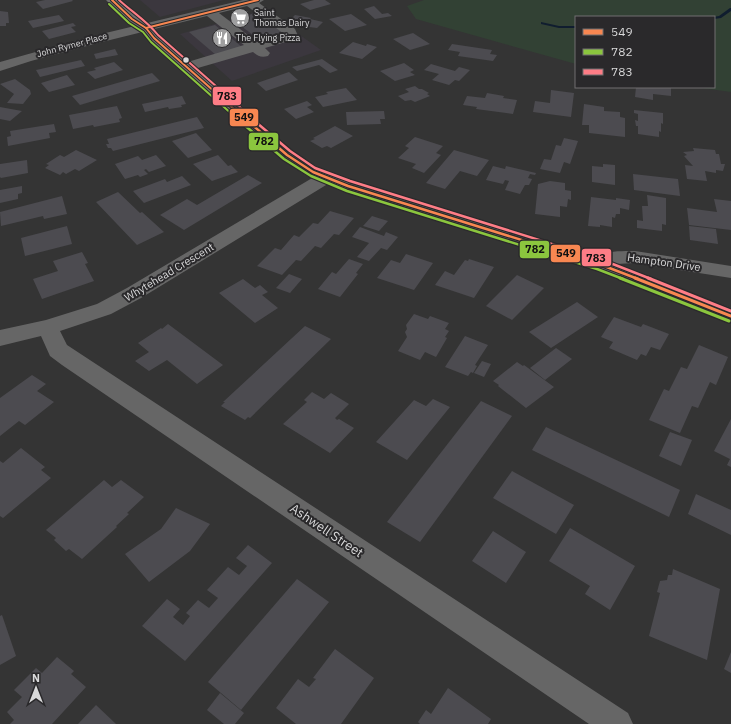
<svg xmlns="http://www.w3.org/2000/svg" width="731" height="724" font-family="'IBM Plex Sans',sans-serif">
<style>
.built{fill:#3b373e}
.green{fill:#324134}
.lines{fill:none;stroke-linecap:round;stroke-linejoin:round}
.stream{fill:#101d2f;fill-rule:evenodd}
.building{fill:#4c4b50}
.minor{fill:#666;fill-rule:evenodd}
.major{fill:#727171;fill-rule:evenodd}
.bus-1-far2-casing{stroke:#2a292b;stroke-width:4}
.bus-1-far1-casing{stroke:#2a292b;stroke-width:5}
.bus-1-casing{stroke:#2a292b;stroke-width:6}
.bus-2-far2-casing{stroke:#2a292b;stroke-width:4}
.bus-2-far1-casing{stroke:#2a292b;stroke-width:5}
.bus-2-casing{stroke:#2a292b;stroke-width:6}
.bus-3-far2-casing{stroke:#2a292b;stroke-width:4}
.bus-3-far1-casing{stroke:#2a292b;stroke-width:5}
.bus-3-casing{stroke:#2a292b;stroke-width:6}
.bus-1-far2{stroke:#f88751;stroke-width:2}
.bus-1-far1{stroke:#f88751;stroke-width:2.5}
.bus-1{stroke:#f88751;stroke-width:3}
.bus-2-far2{stroke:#8bc63e;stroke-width:2}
.bus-2-far1{stroke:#8bc63e;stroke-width:2.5}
.bus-2{stroke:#8bc63e;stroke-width:3}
.bus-3-far2{stroke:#fe7d86;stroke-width:2}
.bus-3-far1{stroke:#fe7d86;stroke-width:2.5}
.bus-3{stroke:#fe7d86;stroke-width:3}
.bus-dot{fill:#d9d9da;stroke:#2a292b;stroke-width:1.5}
.labels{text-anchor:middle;stroke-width:4;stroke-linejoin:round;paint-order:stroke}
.far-poi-label{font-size:9px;fill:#d9d9da;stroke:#2a292b;text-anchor:start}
.far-street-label{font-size:9px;fill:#d9d9da;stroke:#2a292b}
.street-label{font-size:11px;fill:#d9d9da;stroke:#2a292b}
.near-street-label{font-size:13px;fill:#d9d9da;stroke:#2a292b}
.line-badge{stroke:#2a292b;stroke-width:1.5}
.pale-badge-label{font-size:11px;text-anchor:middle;font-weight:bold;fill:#111}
</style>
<rect width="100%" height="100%" fill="#343434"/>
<g class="built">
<polygon points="140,0 224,0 160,17"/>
<polygon points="262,8 321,50 232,81 180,34 257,12"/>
</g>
<polygon class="green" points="424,0 731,0 731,92 695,87 714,87 714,17 576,17 576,64 416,19 407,6"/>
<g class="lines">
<g class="stream">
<polygon points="730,8 731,8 731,11 721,18 714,19 713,17 719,16"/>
<polygon points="541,22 559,26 576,26 576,28 559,28 541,24"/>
</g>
</g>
<g class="building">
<polygon points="45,0 72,0 73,1 43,9 36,2"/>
<polygon points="314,0 325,0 331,4 310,10 300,4"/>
<polygon points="374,6 382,14 388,13 392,16 375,19 364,9"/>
<polygon points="0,11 8,12 9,23 6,23 6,26 0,26"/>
<polygon points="258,12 288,33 261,41 233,20"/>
<polygon points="351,14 367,25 345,31 329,19"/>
<polygon points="59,15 64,21 33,28 28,21"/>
<polygon points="295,15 311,18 310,19 323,22 317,28 286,24"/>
<polygon points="73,23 76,26 71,27 76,32 49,39 42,31"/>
<polygon points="215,25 242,47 216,55 189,32"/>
<polygon points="413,33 430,44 410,50 393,39"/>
<polygon points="353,42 366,46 367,44 377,47 362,59 339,53"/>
<polygon points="452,44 492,50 490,54 497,55 493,61 458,56 460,52 448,50"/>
<polygon points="115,49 118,55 96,59 94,54"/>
<polygon points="322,59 338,70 330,73 319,65 297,71 292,67"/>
<polygon points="81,60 85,66 40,77 36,70"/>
<polygon points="114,62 123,70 95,79 87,72 96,70 94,68"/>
<polygon points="404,63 414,70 410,72 415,75 395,81 380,71"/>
<polygon points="431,64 455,71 459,67 470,70 459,81 455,80 449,85 432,80 439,74 424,70"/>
<polygon points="289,72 298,80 266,91 257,83"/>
<polygon points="152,73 160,81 80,105 72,96"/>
<polygon points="67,75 75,85 49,92 41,83"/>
<polygon points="15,79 30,90 31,94 23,104 7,103 14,94 0,84"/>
<polygon points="415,86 419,89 422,89 429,93 427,94 430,96 415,102 411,100 405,101 398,96 409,92 405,89"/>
<polygon points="636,87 671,87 671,96 653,94 653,100 635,97"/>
<polygon points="346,88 357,100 323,107 315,97 328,94 326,92"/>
<polygon points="551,90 574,93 571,117 533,112 535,101 550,103"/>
<polygon points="487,93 504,96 503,98 517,100 513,114 476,109 477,107 463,105 467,96 485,98"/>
<polygon points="182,96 186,104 181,105 182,107 169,109 168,107 145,112 142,104"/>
<polygon points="307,101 312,105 307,107 314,112 296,119 284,109"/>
<polygon points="584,104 604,107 604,111 620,112 620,117 625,118 625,137 589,133 589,125 582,125"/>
<polygon points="117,106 122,118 119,119 120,122 94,127 93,125 73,129 69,115"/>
<polygon points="0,107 22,111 10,121 0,119"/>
<polygon points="634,110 663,113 663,124 661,123 661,132 659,131 659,137 638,134 638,126 636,126 635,120 638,121 638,114 634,113"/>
<polygon points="384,111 385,119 380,119 381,124 347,125 346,112"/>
<polygon points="197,117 204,128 113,151 111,148 108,148 106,144 109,144 107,139"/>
<polygon points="54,124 56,132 49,133 50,138 8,146 7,137 11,136 10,131"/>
<polygon points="335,126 353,136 331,148 327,146 322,148 310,141 315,139 313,138"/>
<polygon points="196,133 212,150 188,158 172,141"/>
<polygon points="415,137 443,146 436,153 441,155 424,173 412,168 416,164 398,158 409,148 405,146"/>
<polygon points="564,138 578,141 570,164 564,162 560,173 540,169 544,159 551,160 556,145 561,146"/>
<polygon points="693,148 715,150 716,154 719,154 721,164 725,164 723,171 716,170 716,173 705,171 707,181 687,179 685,165 693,166 684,156 687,155 683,152 694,151"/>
<polygon points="76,150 97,160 79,171 75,169 66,174 63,172 60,175 45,168 49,165 46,164 60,155 64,157"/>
<polygon points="454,150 489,160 477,176 460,171 445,189 426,183"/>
<polygon points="156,155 166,166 149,172 146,169 144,170 148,174 140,177 138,175 125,179 115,164 138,156 142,160"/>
<polygon points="218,155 228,166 231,165 238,172 212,181 193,164"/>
<polygon points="27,160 28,173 1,178 0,177 0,164"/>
<polygon points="603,164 615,165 615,185 592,182 592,166 603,167"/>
<polygon points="493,166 505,169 506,166 536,173 535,175 530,174 528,178 532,179 529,185 525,185 520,194 505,190 509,181 505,180 503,184 486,180"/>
<polygon points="633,174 678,179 680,196 634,190"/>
<polygon points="248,175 262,183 184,230 160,215 187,199 197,205"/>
<polygon points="182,176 191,185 144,203 133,191 165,179 167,182"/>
<polygon points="550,181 565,183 565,190 571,191 571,200 568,199 567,207 560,206 560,217 535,214 538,184"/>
<polygon points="22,186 22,193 18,194 18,199 0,203 0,190"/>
<polygon points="118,192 140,213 142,212 164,232 137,245 96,202"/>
<polygon points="647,195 666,198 666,225 662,224 662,231 637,228 637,220 643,221 642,206 648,206"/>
<polygon points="62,196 67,214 44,219 43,216 1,226 0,212"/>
<polygon points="591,197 616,200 616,198 630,200 629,210 620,208 620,214 616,214 615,218 612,217 612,227 600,225 600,227 588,226"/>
<polygon points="714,199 731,201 731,230 689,225 687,208 717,212"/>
<polygon points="330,211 354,218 339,235 334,234 321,248 315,246 301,261 296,260 282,275 257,266 275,248 281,250 294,235 299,237 313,223 318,224"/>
<polygon points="372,216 388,221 379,231 363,226"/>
<polygon points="67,226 72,244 25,256 21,238"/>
<polygon points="689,226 716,229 718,244 690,240"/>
<polygon points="360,227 384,236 386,232 398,237 387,250 381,248 369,261 357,257 369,243 352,237"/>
<polygon points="82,252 88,263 85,264 94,281 42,299 33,279 58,271 53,261"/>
<polygon points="406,254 433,263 414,290 377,278 391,260 400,263"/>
<polygon points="349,259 363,264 356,273 358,274 340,297 318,289 332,272 336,274"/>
<polygon points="469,259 494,267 474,298 435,285 445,271 454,275 465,260 468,261"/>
<polygon points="289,274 302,279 290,293 276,288"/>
<polygon points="517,275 544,288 512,320 486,306"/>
<polygon points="243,279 255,288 260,285 268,292 262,295 278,308 255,323 219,293"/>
<polygon points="577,302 598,317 551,348 529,332"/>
<polygon points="414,314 428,319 430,316 449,323 445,329 449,331 445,337 447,338 436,357 425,352 420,360 398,351 407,337 405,332 407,329 406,325"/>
<polygon points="614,317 641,327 643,324 669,334 660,350 651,347 646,356 641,354 637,360 609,348 613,342 601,337"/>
<polygon points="168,324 223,365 197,384 167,360 149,371 135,361 149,352 138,343 161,328 162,329"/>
<polygon points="305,326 331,339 250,418 248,417 245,420 221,406 225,402 223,402"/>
<polygon points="465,336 488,345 475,365 477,366 473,373 471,372 468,376 445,367"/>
<polygon points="699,345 728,357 716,385 710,382 698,408 692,406 680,433 649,420 664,389 669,391 681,367 687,369"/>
<polygon points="556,348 572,359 545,380 530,368"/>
<polygon points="482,361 491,364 484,377 474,373"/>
<polygon points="517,362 523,366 524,365 554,387 526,408 498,386 499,385 493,381"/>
<polygon points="32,375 46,384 37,391 54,402 25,425 19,421 0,436 0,398"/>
<polygon points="312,392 324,399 331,393 349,404 335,418 337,420 339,419 354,428 330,453 283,424 307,402 304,400"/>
<polygon points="433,399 450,407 407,460 376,442 414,400 426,406"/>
<polygon points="481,401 512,416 420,542 387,522"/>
<polygon points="731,419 731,467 727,465 730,459 714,451"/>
<polygon points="546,427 680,490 669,517 532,450"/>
<polygon points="670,432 692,440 681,466 659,456"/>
<polygon points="21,448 45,467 41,470 51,478 3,518 0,516 0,461 3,463"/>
<polygon points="512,471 574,505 556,534 493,498"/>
<polygon points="104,480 112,487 121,480 144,497 127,513 129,514 116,526 117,527 82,559 69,549 66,551 54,540 56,538 46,530"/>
<polygon points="696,494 731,510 731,535 688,514"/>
<polygon points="176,508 210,524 190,551 149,582 125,554 161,529"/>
<polygon points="570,528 635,566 610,610 585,594 590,586 549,561"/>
<polygon points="493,531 526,552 506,583 472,561"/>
<polygon points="248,545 272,563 185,661 142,626 167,599 180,609 173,617 183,625 190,616 186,613 198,600 209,608 218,598 207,590 228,567 239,575 247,566 236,558"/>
<polygon points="673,569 720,589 707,660 649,636 660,593 657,592 660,581 667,580 668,575 672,575"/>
<polygon points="297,579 329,602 241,710 208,682"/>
<polygon points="2,615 16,656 0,665 0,616"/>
<polygon points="335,649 374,678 341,724 296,724 276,708 298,679 309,687 316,679 313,678"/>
<polygon points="731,652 731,673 724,669"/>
<polygon points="57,657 74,671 71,674 86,687 52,724 10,724 14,720 7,712 22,697 14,690 36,668 42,673"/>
<polygon points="448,688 491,719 488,724 420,724 418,722 426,710 431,714"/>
<polygon points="220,693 244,713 235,724 224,724 207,710"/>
<polygon points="96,705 116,724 78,724"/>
</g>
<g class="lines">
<g class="minor">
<path d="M243 0H264L259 3 295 29 298 36 296 39 265 48 270 53 268 56C261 58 258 56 253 52L191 70 186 71 181 70 179 67 181 64 244 45 207 16 98 43 31 61 0 71V62L89 37ZM247 6 284 34 257 42 219 13Z"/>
<polygon points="325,173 331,174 334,178 331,182 141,298 111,314 60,331 67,345 628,713 633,724 589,724 62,365 50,356 41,336 0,346 0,330 46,320 97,304 127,288 319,174"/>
<path d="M635 251 731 266V278L635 263 616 264 599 270 592 268 589 264C598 250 621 251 635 251Z"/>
</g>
<polygon class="major" points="106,0 119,0 137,16 151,25 159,35 191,64 293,151 319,168 354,182 606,260 731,308 731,323 592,268 342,190 307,176 281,159 181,70 149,41 141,31 127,22"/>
<g class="bus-1-far2-casing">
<g id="bus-1-far2">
<polyline points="112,0 132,19 146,28 154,38 251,124"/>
<polyline points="146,28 258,0"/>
</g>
</g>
<g class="bus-1-far1-casing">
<polyline id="bus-1-far1" points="250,123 287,155 313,172 348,186 599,264 638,279"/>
</g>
<g class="bus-1-casing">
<polyline id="bus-1" points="635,278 731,316"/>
</g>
<g class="bus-2-far2-casing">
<polyline id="bus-2-far2" points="109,4 129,23 143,32 151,42 243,124"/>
</g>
<g class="bus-2-far1-casing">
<polyline id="bus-2-far1" points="242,123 284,159 311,176 347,191 597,269 623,279"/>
</g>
<g class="bus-2-casing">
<polyline id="bus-2" points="620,278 729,321"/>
</g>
<g class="bus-3-far2-casing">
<path id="bus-3-far2" d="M119 0C132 12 147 21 158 35L259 124"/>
</g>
<g class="bus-3-far1-casing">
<polyline id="bus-3-far1" points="257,123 290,151 315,168 350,181 600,259 651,279"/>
</g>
<g class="bus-3-casing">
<polyline id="bus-3" points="648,278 731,311"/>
</g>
<use href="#bus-1-far2" class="bus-1-far2"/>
<use href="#bus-1-far1" class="bus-1-far1"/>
<use href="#bus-1" class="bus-1"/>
<use href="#bus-2-far2" class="bus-2-far2"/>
<use href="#bus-2-far1" class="bus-2-far1"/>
<use href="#bus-2" class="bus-2"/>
<use href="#bus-3-far2" class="bus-3-far2"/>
<use href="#bus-3-far1" class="bus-3-far1"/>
<use href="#bus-3" class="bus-3"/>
</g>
<defs>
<g id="supermarket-disc" transform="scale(1)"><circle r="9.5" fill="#9f9fa0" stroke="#2a292b"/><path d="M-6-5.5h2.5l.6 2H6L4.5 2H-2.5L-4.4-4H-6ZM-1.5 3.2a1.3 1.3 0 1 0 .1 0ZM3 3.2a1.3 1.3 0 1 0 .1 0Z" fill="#fff"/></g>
<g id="restaurant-disc" transform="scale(1)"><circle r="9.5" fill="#9f9fa0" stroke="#2a292b"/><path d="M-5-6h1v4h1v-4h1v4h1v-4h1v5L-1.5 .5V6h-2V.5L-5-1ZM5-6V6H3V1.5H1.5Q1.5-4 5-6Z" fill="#fff"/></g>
</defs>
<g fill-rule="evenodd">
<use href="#supermarket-disc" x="240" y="18"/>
<use href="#restaurant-disc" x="222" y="38"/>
</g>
<circle class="bus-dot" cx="186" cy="60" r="3.5"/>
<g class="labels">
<g class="far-poi-label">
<text x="254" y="16">Saint<tspan x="254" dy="10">Thomas Dairy</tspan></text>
<text x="236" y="41">The Flying Pizza</text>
</g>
<g class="far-street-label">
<text transform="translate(72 45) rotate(-15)" y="3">John Rymer Place</text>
</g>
<g class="street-label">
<text transform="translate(664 262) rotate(8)" y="4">Hampton Drive</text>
<text transform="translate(169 272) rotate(-31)" y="4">Whytehead Crescent</text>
</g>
<g class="near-street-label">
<text transform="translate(327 530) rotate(34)" y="5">Ashwell Street</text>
</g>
</g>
<g class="line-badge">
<rect x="212" y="86" width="30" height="20" rx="4" fill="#fe7d86"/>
<rect x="229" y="108" width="30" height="19" rx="4" fill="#f88751"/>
<rect x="248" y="132" width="31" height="19" rx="4" fill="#8bc63e"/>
<rect x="519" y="240" width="31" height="19" rx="4" fill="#8bc63e"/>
<rect x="550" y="244" width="31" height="19" rx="4" fill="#f88751"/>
<rect x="581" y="248" width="31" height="19" rx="4" fill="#fe7d86"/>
</g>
<g class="pale-badge-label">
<text x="227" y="100">783</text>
<text x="244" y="121">549</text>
<text x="264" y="145">782</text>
<text x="535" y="253">782</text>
<text x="566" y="257">549</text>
<text x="596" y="262">783</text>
</g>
<rect x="575" y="16" width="140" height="72" fill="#2a292b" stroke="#706f71"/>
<rect x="583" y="29" width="20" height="6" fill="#f88751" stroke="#706f71"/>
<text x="611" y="36" font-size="12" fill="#d9d9da">549</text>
<rect x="583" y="49" width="20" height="6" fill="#8bc63e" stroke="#706f71"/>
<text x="611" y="56" font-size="12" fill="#d9d9da">782</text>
<rect x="583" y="69" width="20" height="6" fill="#fe7d86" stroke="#706f71"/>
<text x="611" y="76" font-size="12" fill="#d9d9da">783</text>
<g transform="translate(36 688)" stroke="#2a292b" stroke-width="3" paint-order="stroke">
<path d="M0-3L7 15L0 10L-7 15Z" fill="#d9d9da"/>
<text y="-6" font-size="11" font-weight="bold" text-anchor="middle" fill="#d9d9da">N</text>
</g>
</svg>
